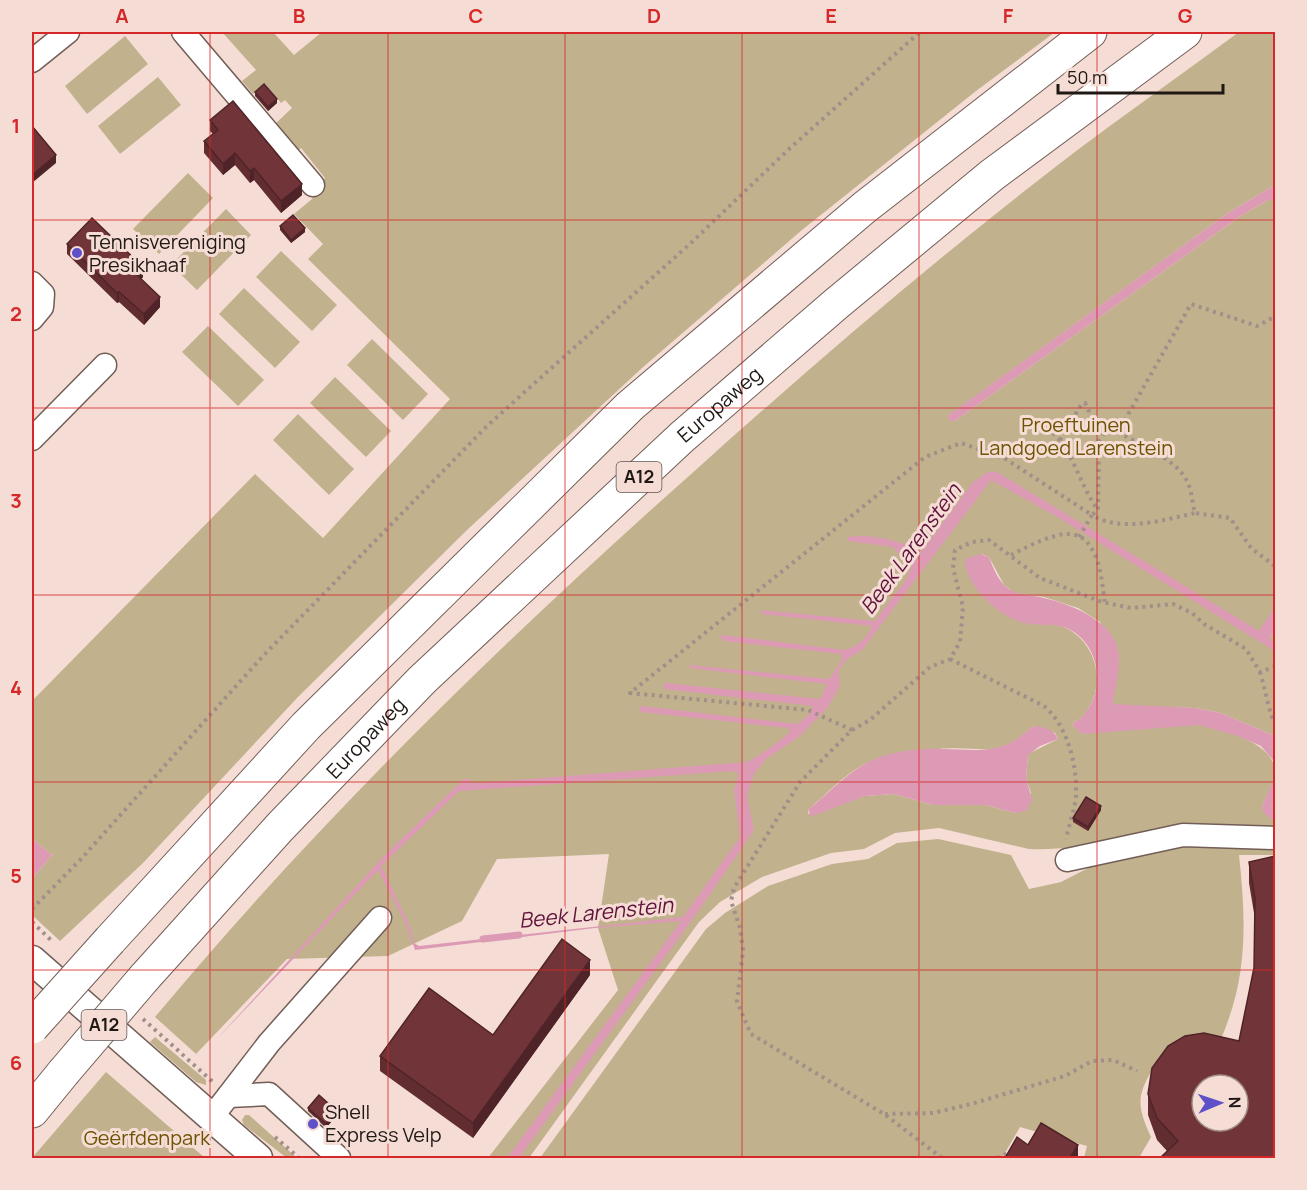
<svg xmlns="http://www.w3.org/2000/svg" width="1307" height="1190" font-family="Manrope,sans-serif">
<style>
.green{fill:#c1b18d;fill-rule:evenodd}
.water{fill:#dc9ab5;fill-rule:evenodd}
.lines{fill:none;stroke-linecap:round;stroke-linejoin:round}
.stream{stroke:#dc9ab5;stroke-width:7}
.minor-casing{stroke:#725e57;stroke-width:25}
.major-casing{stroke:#725e57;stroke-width:31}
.highway-casing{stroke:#725e57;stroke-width:35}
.path{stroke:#a18f89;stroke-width:4;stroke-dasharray:3 4.5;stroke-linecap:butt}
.minor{stroke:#fff;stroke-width:22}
.major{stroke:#fff;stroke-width:28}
.highway{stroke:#fff;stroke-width:33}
.highway-bridge-casing{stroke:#725e57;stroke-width:35;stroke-linecap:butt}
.highway-bridge{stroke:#fff;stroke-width:33}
.wall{fill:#612d31}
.shaded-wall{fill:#4f2428}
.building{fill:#713439;stroke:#4f2428;stroke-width:1.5;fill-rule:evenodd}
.grid{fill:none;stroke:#d62828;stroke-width:1.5;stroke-opacity:0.55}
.poi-dot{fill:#5d50c8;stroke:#f5ddd5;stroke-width:2}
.labels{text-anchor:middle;stroke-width:6;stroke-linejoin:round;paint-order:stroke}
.shield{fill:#f5ddd5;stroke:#60534f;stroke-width:1.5}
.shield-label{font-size:18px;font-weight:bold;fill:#201815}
.poi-label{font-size:20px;fill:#201815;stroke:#f5ddd5;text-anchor:start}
.street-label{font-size:20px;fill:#201815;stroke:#f5ddd5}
.park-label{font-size:20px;fill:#6e5402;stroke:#f5ddd5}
.water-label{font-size:21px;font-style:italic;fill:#60123b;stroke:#f5ddd5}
.neatline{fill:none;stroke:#d62828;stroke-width:2}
.grid-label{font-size:20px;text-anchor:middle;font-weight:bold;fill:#d62828}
</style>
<rect width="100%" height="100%" fill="#f5ddd5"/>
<g class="green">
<polygon points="222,32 273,32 294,55 322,32 1055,32 976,91 802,230 642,368 466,531 298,697 143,863 60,941 32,915 32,879 52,855 32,839 32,701 255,474 323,538 450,399 308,259 323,244 294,214 312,199 317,186 325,178 301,148 296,152 274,125 292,108 285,100 281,103 265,84 253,94 242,81 256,70"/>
<path d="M1239 32H1275V185L1228 213 948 416 955 421 1239 217 1268 200H1275L1276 607 1260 631 1269 639 1275 630V736L1221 713 1196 708 1117 706 1112 704 1119 656 1100 622 1078 608 1044 597 1014 593 1004 585 989 557 982 554 1024 623C1039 624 1057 622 1070 630 1097 647 1105 683 1088 709 1085 715 1082 719 1075 721L1073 726 1083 734C1112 729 1168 723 1198 725 1218 727 1267 742 1273 763 1277 778 1268 793 1262 807L1275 822V832C1244 830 1210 825 1179 828 1128 832 1080 852 1029 849L939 828 895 833 864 849 831 853 762 877 720 902 699 922 529 1158H488L618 990 598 928 609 854 497 859 462 921 388 956 287 959 196 1054 155 1017C320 819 506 638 699 467 807 370 917 275 1031 186 1099 132 1170 83 1239 32ZM1033 726 1055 733 1058 739 1028 754 1026 779 1031 793 1015 813 986 805H933L894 794 865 796 808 814 809 809C828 793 851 767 875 760 894 753 919 750 939 749 981 745 997 761 1033 726Z"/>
<polygon points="125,36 148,64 87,114 65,86"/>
<polygon points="158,77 181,105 120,154 98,126"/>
<polygon points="188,173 213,198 159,254 133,229"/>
<polygon points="226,209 251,235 197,290 171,265"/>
<polygon points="281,251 337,305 312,331 256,277"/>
<polygon points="244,288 300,342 275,368 219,314"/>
<polygon points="208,326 264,380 238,406 182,352"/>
<polygon points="372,339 428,394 403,420 347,365"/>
<polygon points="335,377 391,431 366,457 310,403"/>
<polygon points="298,414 354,469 329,495 273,440"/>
<path d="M938 839 1011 855 1029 889 1061 882 1096 864 1185 842 1275 845V855H1239C1245 911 1248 964 1229 1018 1225 1029 1221 1043 1212 1050 1201 1058 1168 1063 1154 1067 1136 1096 1137 1106 1151 1137L1139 1158H1084L1087 1146 1020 1127 1002 1158H540L706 929 725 913 768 886 832 864 868 859 897 843Z"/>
<polygon points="155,1037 206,1080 206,1085 196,1082 150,1042"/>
<polygon points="106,1072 205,1158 32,1158"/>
<polygon points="245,1115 249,1115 297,1158 287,1158 244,1125 242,1120"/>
</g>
<g class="water">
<polygon points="1275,185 1275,200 1268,200 1239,217 955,421 948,420 948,416 953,412 1228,213"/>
<path d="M988 472H997L1259 631 1275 607V630L1269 639 1275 643V651L1056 516 991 480 862 650 847 659 838 671 840 686 828 707 800 736 766 759 754 774 747 796 754 830 702 906 519 1158H507L681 921 595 928 415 950 405 922 378 870 216 1040 384 856 464 779H471L468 783H479L746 762C754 760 784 739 790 731L788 728 641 712 639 709 642 706 797 724 808 716 813 706 664 689 663 685 666 683 820 699 827 684 690 668 689 665 829 679 842 660 841 654 724 641 720 637 723 635 844 650C855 648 869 637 872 626L762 614 760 610 875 621 906 580 913 563 903 559 893 547 848 541 847 537C872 533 899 541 922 551L973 482ZM733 771 739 774 734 790 740 837 683 917 419 946 414 943 409 924 381 866 459 791Z"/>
<path d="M981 554 989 557C993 567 997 578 1005 586 1015 596 1031 594 1044 598 1073 605 1118 622 1119 658 1119 673 1115 690 1113 704L1196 708 1221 713 1275 736V822L1264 813 1262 807 1272 783 1274 771 1273 760 1261 746 1238 736 1199 725 1082 734 1073 726 1075 721C1082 719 1084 715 1088 709 1105 684 1098 644 1069 629 1055 622 1039 627 1024 623 998 616 965 586 965 559Z"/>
<path d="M1033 726C1043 727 1053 728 1058 739L1040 746 1028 755 1026 778 1032 800 1026 811 1015 813 986 805H933L894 794 865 796 810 817 809 809C829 793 850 769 875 759 895 751 922 748 943 749 981 750 1003 755 1033 726Z"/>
<polygon points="32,839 52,855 32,879"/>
</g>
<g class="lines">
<polyline class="stream" points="483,939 519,935"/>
<g class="minor-casing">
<g id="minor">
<polyline points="183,32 313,185"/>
<polyline points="32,61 68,32"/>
<polyline points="32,283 43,294 42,307 32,319"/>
<polyline points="32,439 105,365"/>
<polyline points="1067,860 1183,835 1276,838"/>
<polyline points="229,1096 269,1094 339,1158"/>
<polyline points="212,1117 269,1043 380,918"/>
</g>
</g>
<g class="major-casing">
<polyline id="major" points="32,960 258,1158"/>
</g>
<g class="highway-casing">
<g id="highway">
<polyline points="110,940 306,726 630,406 865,207 1090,32"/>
<path id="s1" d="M144 978 280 827 422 680 682 437 836 304 992 175 1185 32"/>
<polyline points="32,1111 63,1073"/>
</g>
</g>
<g class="path">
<path d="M1118 432C1140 445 1175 458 1187 481 1192 491 1192 503 1195 513L1230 518 1251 548 1276 567"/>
<path d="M1053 433C1074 453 1080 486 1098 510"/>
<polyline points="1060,440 1081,405 1085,403 1098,430 1104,433"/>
<path d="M1079 537 1092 515C1120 533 1164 520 1195 513"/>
<path d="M1011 555C1025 548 1040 540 1055 536 1098 523 1101 575 1105 603"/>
<path d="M950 659 1044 706C1067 725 1077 764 1076 793 1076 807 1069 824 1066 839"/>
<path d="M1260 672C1264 683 1270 720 1276 724"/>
<polyline points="852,730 870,720 930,667 950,659 960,642 963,607 953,568 955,550 972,542 989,540 1040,578 1102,602 1131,608 1173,604 1192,613 1204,624 1246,649 1260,672 1276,666"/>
<polyline points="32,909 81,859 263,656 488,425 692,242 789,149 920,32"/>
<polyline points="32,922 53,942"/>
<polyline points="143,1019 213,1082"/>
<polyline points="885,1114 933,1113 971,1104 1065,1076 1092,1061 1113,1060 1137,1071"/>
<polyline points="275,1137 299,1158"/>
<polyline points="942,1158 884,1114 751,1034 737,1002 743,950 740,928 731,901 734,888 800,782 852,730 808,710 630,693 925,457 961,443 1004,458 1092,515 1098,510 1099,441 1104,433 1118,432 1191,304 1257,326 1276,316"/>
<polyline points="997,1158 1011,1152"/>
</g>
<use href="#minor" class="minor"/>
<use href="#major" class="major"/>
<use href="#highway" class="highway"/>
<g class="highway-bridge-casing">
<g id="highway-bridge">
<polyline points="32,1027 110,940"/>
<polyline points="63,1073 144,978"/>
</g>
</g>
<use href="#highway-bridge" class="highway-bridge"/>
</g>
<g class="wall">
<polygon points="255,92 277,103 268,111 255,96"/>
<polygon points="210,120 302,195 281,213 254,180 250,183 235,165 223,175 204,153 204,141 213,134 210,131"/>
<polygon points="280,226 305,232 291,243 280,230"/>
<polygon points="67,244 143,277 141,279 160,307 144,325 119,302 117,303 67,254"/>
<polygon points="1101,810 1088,831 1073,822 1073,818"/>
<polygon points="1275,856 1275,1158 1167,1151 1157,1140 1148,1115 1148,1094 1239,1041 1254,968 1255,919 1249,883 1249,862"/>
<polygon points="590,975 473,1138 380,1071 380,1056 493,1035"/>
<polygon points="308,1108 337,1115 326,1128 308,1111"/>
</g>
<g class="shaded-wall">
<polygon points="277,99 277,103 268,111 268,107"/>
<polygon points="235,153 235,165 223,175 223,164"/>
<polygon points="56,155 56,163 32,183 32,175"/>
<polygon points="254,168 254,180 250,183 250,171"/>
<polygon points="302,184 302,195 281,213 281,201"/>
<polygon points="305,228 305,232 291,243 291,240"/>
<polygon points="143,267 143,277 136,285 136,274"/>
<polygon points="119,292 119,302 117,303 117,293"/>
<polygon points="160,297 160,307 144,325 144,314"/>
<polygon points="1101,806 1101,810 1088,831 1088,827"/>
<polygon points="590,960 590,975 473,1138 473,1123"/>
<polygon points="337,1111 337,1115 326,1128 326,1124"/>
<polygon points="1078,1145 1078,1158 1070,1158"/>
</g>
<g class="building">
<polygon points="264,84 277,99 268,107 255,92"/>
<polygon points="233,101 302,184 281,201 254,168 250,171 235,153 223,164 204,141 218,130 210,120"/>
<polygon points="32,126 56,155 32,175"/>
<polygon points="293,215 305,228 291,240 280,226"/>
<polygon points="92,218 143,267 136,274 160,297 144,314 119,292 117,293 67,244"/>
<polygon points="1086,797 1101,806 1088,827 1073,818"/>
<path d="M1275 856V1158H1160L1178 1141 1157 1118 1148 1094 1152 1068 1168 1046 1185 1036 1204 1033 1239 1041 1254 968 1255 899 1249 862ZM1202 1085H1238V1121H1202Z"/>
<polygon points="562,939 590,960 473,1123 380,1056 429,988 493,1035"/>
<polygon points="319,1095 337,1111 326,1124 308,1108"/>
<polygon points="1041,1123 1078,1145 1070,1158 1005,1158 1017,1137 1028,1145"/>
</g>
<path class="grid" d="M210 32V1158M388 32V1158M565 32V1158M742 32V1158M919 32V1158M1097 32V1158M32 220H1276M32 408H1276M32 595H1276M32 782H1276M32 970H1276"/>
<g class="poi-dot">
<circle cx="77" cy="253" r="6"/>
<circle cx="313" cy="1124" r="6"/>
</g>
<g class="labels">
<g class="shield">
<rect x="616.5" y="462" width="45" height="30" rx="4.5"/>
<rect x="81.5" y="1010" width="45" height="30" rx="4.5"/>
</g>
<g class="shield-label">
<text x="639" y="483">A12</text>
<text x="104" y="1031">A12</text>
</g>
<g class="poi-label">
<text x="89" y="249">Tennisvereniging<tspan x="89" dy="23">Presikhaaf</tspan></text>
<text x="325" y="1119">Shell<tspan x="325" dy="23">Express Velp</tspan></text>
</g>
<g class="street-label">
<text dy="7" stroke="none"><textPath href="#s1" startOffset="813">Europaweg</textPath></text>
<text dy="7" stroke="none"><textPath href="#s1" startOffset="327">Europaweg</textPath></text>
</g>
<g class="park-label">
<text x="1076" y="432">Proeftuinen<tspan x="1076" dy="23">Landgoed Larenstein</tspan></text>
<text x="147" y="1145">Geërfdenpark</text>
</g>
<g class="water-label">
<text transform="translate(911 549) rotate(-54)" y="7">Beek Larenstein</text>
<text transform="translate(596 913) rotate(-6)" y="7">Beek Larenstein</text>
</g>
</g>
<rect width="1307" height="1190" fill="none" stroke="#f5ddd5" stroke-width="66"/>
<g transform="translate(1220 1103) rotate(88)"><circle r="28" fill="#f5ddd5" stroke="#a08e88" stroke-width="1.5"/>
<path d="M0-4.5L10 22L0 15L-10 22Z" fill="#5d50c8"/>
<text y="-9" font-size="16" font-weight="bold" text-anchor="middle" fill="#201815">N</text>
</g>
<path d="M1058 84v9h165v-9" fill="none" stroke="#201815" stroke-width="3"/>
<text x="1067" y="84" font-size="18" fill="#201815" stroke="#f5ddd5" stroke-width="4.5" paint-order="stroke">50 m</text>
<rect x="33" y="33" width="1241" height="1124" class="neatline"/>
<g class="grid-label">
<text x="122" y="23">A</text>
<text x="299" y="23">B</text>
<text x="476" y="23">C</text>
<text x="654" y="23">D</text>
<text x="831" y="23">E</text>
<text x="1008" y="23">F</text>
<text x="1185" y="23">G</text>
<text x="16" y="133">1</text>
<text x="16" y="321">2</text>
<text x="16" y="508">3</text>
<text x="16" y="695">4</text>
<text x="16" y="883">5</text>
<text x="16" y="1070">6</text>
</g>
</svg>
